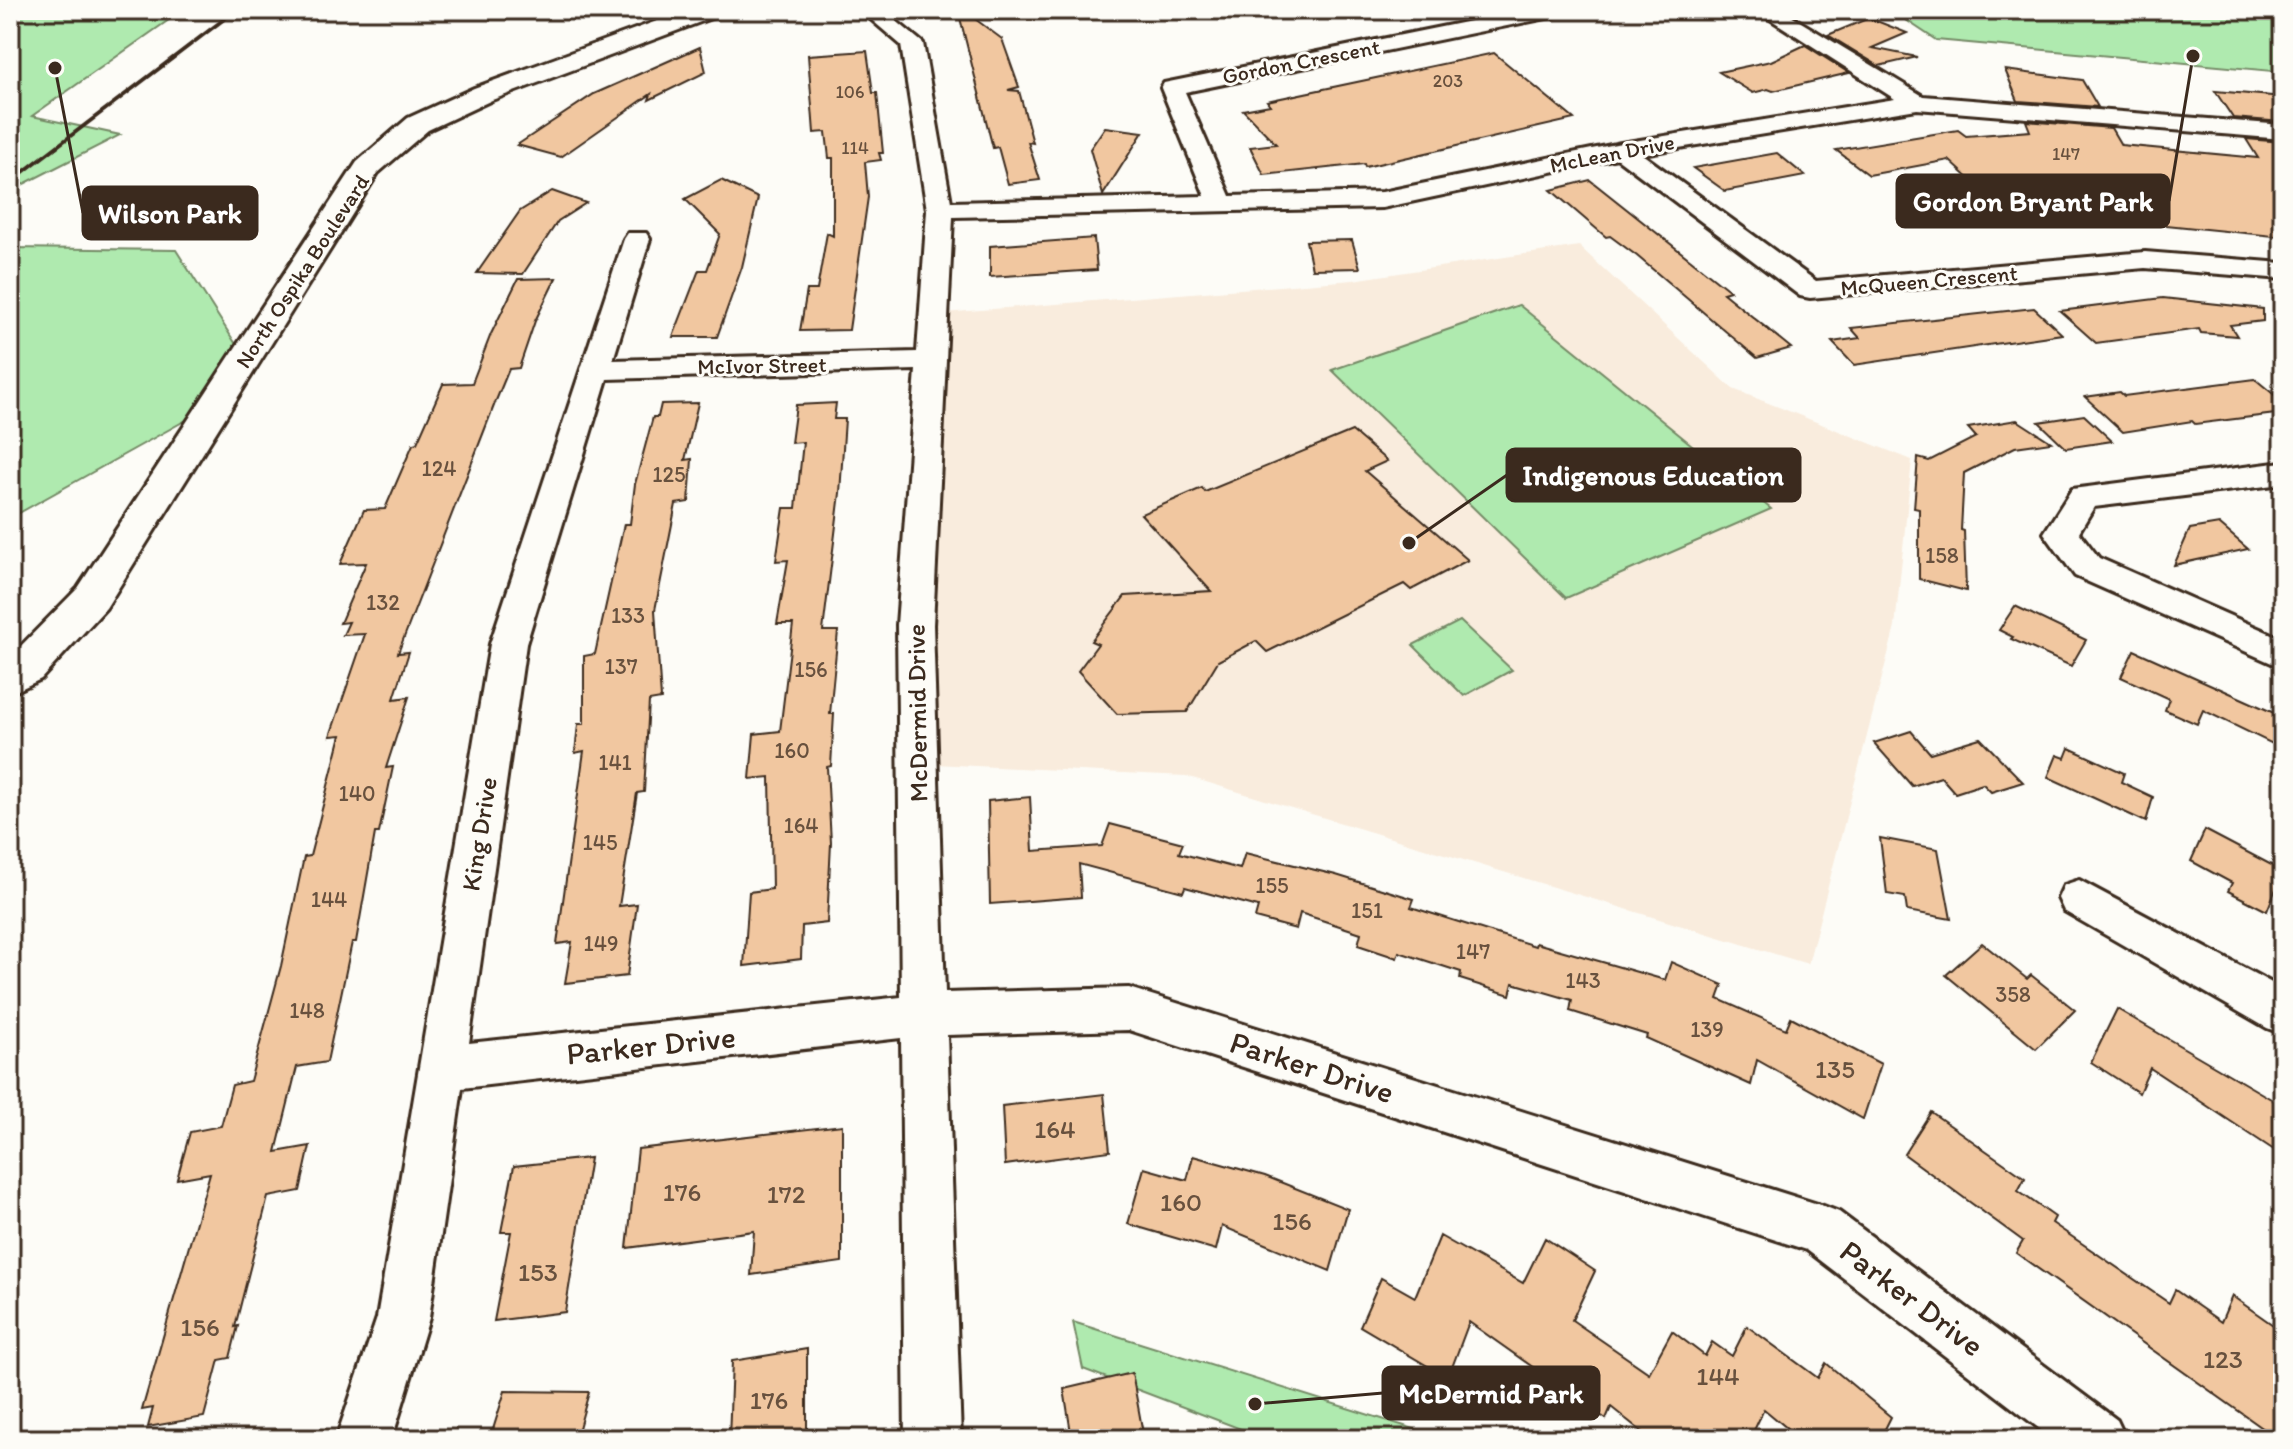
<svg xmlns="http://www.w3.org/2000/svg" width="2293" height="1449" font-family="Itim,sans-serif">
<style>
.built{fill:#f9ecdd}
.green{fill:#afeaaf;stroke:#758a66;stroke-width:2}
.building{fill:#f1c7a0;stroke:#3b2a1e;stroke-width:2}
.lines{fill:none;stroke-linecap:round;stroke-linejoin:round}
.minor-casing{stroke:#3b2a1e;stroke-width:6}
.tertiary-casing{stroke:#3b2a1e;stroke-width:6}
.minor{fill:#fdfcf7;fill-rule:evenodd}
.tertiary{fill:#fdfcf7;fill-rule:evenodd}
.rail{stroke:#3b2a1e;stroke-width:4}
.labels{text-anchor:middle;stroke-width:6;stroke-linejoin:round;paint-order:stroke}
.far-number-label{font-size:18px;fill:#68513e}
.far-street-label{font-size:22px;fill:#3b2a1e;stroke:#fdfcf7}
.number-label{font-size:22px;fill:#68513e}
.street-label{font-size:26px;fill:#3b2a1e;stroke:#fdfcf7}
.near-number-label{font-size:26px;fill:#68513e}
.near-street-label{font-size:32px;fill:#3b2a1e;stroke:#fdfcf7}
.leader{fill:none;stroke:#3b2a1e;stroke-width:3}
.callout-dot{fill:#3b2a1e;stroke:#fdfcf7;stroke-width:3}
.callout{fill:#3b2a1e;stroke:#3b2a1e;stroke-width:3}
.callout-label{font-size:28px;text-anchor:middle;font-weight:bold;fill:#fff}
</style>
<rect width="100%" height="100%" fill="#fdfcf7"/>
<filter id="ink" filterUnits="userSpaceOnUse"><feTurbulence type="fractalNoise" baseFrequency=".0125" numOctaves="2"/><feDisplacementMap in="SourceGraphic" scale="16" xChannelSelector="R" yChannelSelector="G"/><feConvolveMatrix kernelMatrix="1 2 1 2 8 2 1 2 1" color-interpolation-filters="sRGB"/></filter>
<g filter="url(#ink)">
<polygon class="built" points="1579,246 1733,389 1912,460 1895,627 1808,964 1186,776 914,763 916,368 919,315 1353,280"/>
<g class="green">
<polygon points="10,10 183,10 32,116 120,135 10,191"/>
<polygon points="1891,10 2283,10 2283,72 1936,40"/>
<polygon points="10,248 176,250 253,371 213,405 10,518"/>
<polygon points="1519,305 1771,509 1566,598 1332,370"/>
<polygon points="1460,621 1512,670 1464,696 1413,645"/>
<polygon points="1073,1322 1446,1439 1267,1439 1083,1369"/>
</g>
<g class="building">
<polygon points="958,10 963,10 1002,39 1019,87 1008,90 1019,91 1033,143 1028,142 1040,180 1008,184 998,147 993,148"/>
<polygon points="1869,18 1907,33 1872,48 1917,57 1879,66 1828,35"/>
<polygon points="1805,45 1849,73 1773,91 1768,89 1753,93 1719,72 1771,61"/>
<polygon points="700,47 706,72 649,100 651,94 561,157 517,145 594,94"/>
<polygon points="867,51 873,93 877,93 883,153 879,153 881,160 865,162 868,197 849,330 800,331 807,290 817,290 827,233 833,236 833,158 829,158 826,132 814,133 808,55"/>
<polygon points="1494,53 1574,119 1365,167 1364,164 1264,175 1250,147 1276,144 1243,110 1270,105 1267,101"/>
<polygon points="2005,70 2082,80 2098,107 2018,101"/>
<polygon points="2215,91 2283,97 2283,122 2233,118"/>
<polygon points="2026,121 2111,128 2121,145 2258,158 2246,139 2283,142 2283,237 2098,218 2021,226 1949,160 1869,175 1836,150 1958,130 1966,136 2030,131"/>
<polygon points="1105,127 1143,132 1103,195 1090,149"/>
<polygon points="1777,153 1805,176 1725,191 1693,168"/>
<polygon points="721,180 758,198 742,267 717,337 673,337 699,270 707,270 720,234 685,199"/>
<polygon points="1590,180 1730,291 1723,293 1791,348 1757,358 1637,256 1610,236 1606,237 1551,190"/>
<polygon points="552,191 586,203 558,221 523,274 477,273 520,211"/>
<polygon points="1094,238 1097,270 990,277 990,246"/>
<polygon points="1352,240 1360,268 1312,269 1306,241"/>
<polygon points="556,278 535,321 519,368 509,369 495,403 398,653 409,652 394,699 409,697 386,768 393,767 379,833 375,833 356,942 352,942 327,1062 297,1067 276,1152 310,1146 300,1191 268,1197 235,1327 238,1326 230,1358 219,1360 204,1417 148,1427 153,1408 142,1410 210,1173 177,1179 190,1132 221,1126 232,1085 250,1081 281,966 304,857 310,856 341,735 330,736 365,634 343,635 349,622 340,623 366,563 340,564 364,510 385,509 413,444 417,443 443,384 472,383 491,334 518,279"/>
<polygon points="2163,298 2263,309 2263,321 2230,325 2237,336 2201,333 2199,329 2096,343 2060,311"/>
<polygon points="2034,308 2062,334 1854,365 1832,342 1860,338 1851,328"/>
<polygon points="2255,379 2283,402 2283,413 2195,424 2192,421 2123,432 2085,397 2120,392 2124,396"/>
<polygon points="698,403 685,460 692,459 689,502 676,504 655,610 661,699 649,701 644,792 637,793 619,906 637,904 627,976 565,983 572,942 557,944 584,751 575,753 578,724 584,724 584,656 595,654 624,524 630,524 635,484 653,417 658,417 661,404"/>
<polygon points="836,403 834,419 845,419 840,493 823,631 838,631 830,714 834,714 831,766 827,767 831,843 827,923 802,926 801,959 744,966 749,892 772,889 770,777 750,779 754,734 780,731 793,624 777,624 788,560 776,561 784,508 796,508 803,442 791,443 796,405"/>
<polygon points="2084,415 2112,441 2066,448 2039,422"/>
<polygon points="2017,420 2051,442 2015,447 1964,473 1961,530 1964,531 1966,591 1919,579 1919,509 1914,508 1918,458 1929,461 1976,437 1968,428"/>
<polygon points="1352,431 1387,461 1365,471 1468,560 1411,590 1404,584 1267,652 1256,641 1218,661 1187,712 1117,714 1078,671 1098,644 1091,641 1125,596 1211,591 1141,514 1202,488 1205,492"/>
<polygon points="2219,524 2248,549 2174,565 2190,529"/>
<polygon points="2015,606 2086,640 2071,666 2011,639 2013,637 1999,630"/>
<polygon points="2134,650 2283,717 2283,749 2203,710 2197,724 2165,710 2169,699 2121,677"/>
<polygon points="1911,731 1930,753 1980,738 2023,782 1991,792 1983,784 1955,793 1941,777 1912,786 1874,743"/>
<polygon points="2069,748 2124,773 2121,782 2153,797 2146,822 2048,777 2057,755 2065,758"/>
<polygon points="1030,797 1033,851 1102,846 1110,824 1183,843 1179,853 1240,869 1245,853 1336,875 1414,899 1411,907 1535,946 1536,943 1665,980 1671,962 1723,985 1718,999 1786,1029 1791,1017 1881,1064 1863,1119 1757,1060 1751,1085 1646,1038 1647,1035 1570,1011 1572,1000 1513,983 1510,995 1460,979 1461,972 1399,952 1397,958 1358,945 1361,933 1300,913 1296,929 1255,918 1258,907 1185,887 1183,892 1079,864 1081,897 990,904 988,801"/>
<polygon points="2205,830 2283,871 2267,911 2228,891 2232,883 2191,861"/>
<polygon points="1880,838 1938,849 1951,919 1907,911 1905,897 1887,894"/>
<polygon points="1982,943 2027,979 2031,975 2075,1010 2036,1049 1946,975"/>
<polygon points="2117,1009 2283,1106 2283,1156 2150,1068 2139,1093 2091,1062"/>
<polygon points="1104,1094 1110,1151 1005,1165 1002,1106"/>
<polygon points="1931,1112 2025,1178 2018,1191 2055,1217 2052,1223 2169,1303 2175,1290 2221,1322 2232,1296 2283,1332 2283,1345 2272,1372 2283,1380 2283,1439 2278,1439 2016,1253 2023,1241 1904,1154"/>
<polygon points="842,1125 842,1262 751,1275 754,1231 627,1248 638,1149"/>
<polygon points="1193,1156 1265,1176 1348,1209 1330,1271 1222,1226 1216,1250 1128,1224 1144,1168 1187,1180"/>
<polygon points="590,1158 565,1312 494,1321 511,1232 501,1232 514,1166"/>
<polygon points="1440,1236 1523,1283 1545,1238 1595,1271 1572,1320 1649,1373 1672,1331 1705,1356 1712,1342 1732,1356 1747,1326 1818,1378 1826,1363 1891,1417 1880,1439 1800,1439 1764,1409 1750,1439 1651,1439 1611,1407 1606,1419 1469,1322 1448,1378 1360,1326 1381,1278 1415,1297"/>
<polygon points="807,1349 807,1439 729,1439 732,1361"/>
<polygon points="1132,1373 1144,1439 1072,1439 1064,1389"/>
<polygon points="505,1391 589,1392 576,1439 490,1439"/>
</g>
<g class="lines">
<g class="minor-casing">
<g id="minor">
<path d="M860 10H883L923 43 951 202 1205 196 1161 88 1164 83 1525 10H1566L1556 16 1185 92 1230 196 1382 192 1621 143 1895 99 1756 10H1781L1923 96 2283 125V139L1917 109 1642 154 1816 281 2145 252 2283 263V279L2145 268 1810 298 1800 296 1617 158 1382 208 953 217 933 625 945 993 1129 988 1821 1205 1839 1212 2117 1420 2126 1439H2053L1807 1250 1129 1030 947 1035 961 1439H905L901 1038 462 1088 429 1318 392 1439H336L377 1318 490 644 624 239 628 233H646L650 239 613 360 917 352 927 210 901 45ZM916 370 897 625 901 997 469 1043 526 644 607 379Z"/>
<polygon points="2283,462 2283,484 2094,507 2079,532 2099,558 2283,639 2283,668 2075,576 2044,533 2072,489"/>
<polygon points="2079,880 2283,989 2283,1034 2267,1028 2064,911 2058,898 2064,885"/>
</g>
</g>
<g class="tertiary-casing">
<polygon id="tertiary" points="687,10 722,10 719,15 492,100 428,130 378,173 106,608 41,679 10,694 10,657 78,588 357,162 408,118 474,88"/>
</g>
<use href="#minor" class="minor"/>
<use href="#tertiary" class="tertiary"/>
<polyline class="rail" points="10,182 236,10"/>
</g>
</g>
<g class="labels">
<g class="far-number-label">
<text x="1448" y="87">203</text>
<text x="850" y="98">106</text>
<text x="855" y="154">114</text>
<text x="2066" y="160">147</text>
</g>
<g class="far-street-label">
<text transform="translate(1301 61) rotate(-11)" y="8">Gordon Crescent</text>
<text transform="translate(1612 153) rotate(-11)" y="8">McLean Drive</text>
<text transform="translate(302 271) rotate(-57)" y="8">North Ospika Boulevard</text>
<text transform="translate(1929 280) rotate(-5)" y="8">McQueen Crescent</text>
<text transform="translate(762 365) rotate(-1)" y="8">McIvor Street</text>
</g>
<g class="number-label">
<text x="439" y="476">124</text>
<text x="669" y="482">125</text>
<text x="1942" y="563">158</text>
<text x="383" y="610">132</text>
<text x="628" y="623">133</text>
<text x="621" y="674">137</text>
<text x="811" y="677">156</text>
<text x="792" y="758">160</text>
<text x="615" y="770">141</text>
<text x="357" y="801">140</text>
<text x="801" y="833">164</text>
<text x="600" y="850">145</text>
<text x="1272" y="893">155</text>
<text x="329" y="907">144</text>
<text x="1367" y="918">151</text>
<text x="601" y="951">149</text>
<text x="1473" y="959">147</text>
<text x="1583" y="988">143</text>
<text x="2013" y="1002">358</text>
<text x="307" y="1018">148</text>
<text x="1707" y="1037">139</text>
</g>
<g class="street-label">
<text transform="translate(917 713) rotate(-91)" y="9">McDermid Drive</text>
<text transform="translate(479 834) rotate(-81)" y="9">King Drive</text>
</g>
<g class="near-number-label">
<text x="1835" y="1078">135</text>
<text x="1055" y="1138">164</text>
<text x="682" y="1201">176</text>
<text x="786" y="1203">172</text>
<text x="1181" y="1211">160</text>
<text x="1292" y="1230">156</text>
<text x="538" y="1281">153</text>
<text x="200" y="1336">156</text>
<text x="2223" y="1368">123</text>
<text x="1718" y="1385">144</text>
<text x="769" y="1409">176</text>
</g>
<g class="near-street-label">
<text transform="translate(651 1045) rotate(-6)" y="11">Parker Drive</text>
<text transform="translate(1312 1067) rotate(18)" y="11">Parker Drive</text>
<text transform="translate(1912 1298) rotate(37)" y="11">Parker Drive</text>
</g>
</g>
<path class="leader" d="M2193 56L2169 201M55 68L83 213M1409 543L1507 475M1255 1404L1383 1393"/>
<g class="callout-dot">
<circle cx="2193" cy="56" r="8"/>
<circle cx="55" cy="68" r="8"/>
<circle cx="1409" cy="543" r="8"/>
<circle cx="1255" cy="1404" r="8"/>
</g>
<g class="callout">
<rect x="1897" y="175" width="272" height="52" rx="8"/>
<rect x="83" y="187" width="174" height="52" rx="8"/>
<rect x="1507" y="449" width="293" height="52" rx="8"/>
<rect x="1383" y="1367" width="216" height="52" rx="8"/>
</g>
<g class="callout-label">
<text x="2033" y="211">Gordon Bryant Park</text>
<text x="170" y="223">Wilson Park</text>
<text x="1653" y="485">Indigenous Education</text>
<text x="1491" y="1403">McDermid Park</text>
</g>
<rect width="2293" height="1449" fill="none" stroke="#fdfcf7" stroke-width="40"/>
<rect x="20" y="20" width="2253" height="1409" fill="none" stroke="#3b2a1e" stroke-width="3" filter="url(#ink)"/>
</svg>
